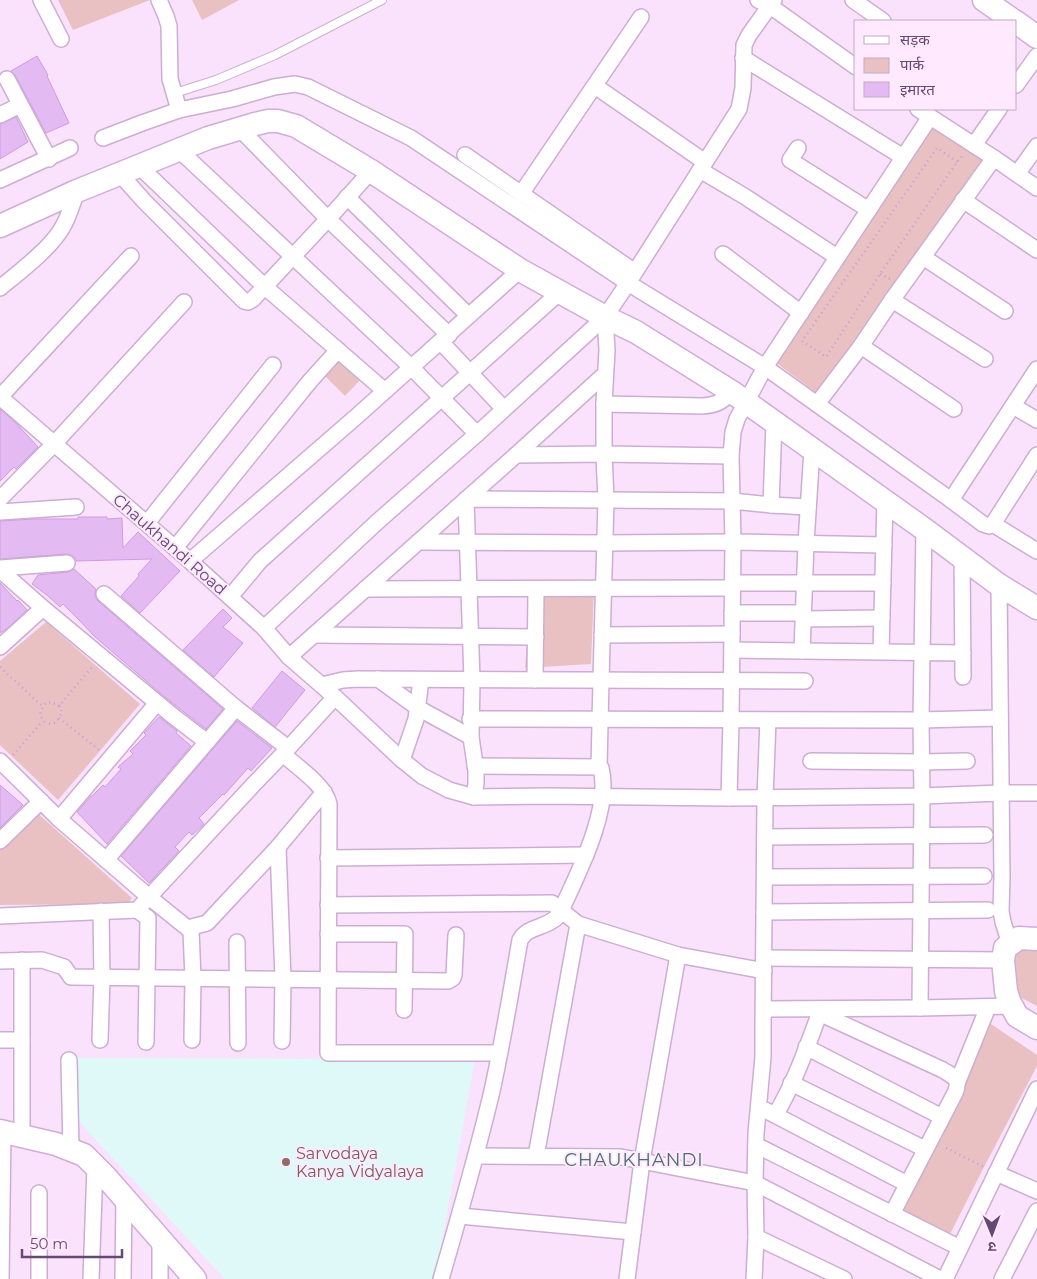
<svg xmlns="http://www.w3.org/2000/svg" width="1037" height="1279" font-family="Montserrat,'Noto Sans Devanagari',sans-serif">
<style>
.education{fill:#dff8f8}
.green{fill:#eac1c3}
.building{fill:#e4baf2;stroke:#d09ae5}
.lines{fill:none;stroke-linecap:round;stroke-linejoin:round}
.lane-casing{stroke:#cbaed2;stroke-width:10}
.street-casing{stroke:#cbaed2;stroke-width:18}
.secondary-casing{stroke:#cfadd8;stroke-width:25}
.path{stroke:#c79dd7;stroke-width:2.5;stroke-dasharray:1 4;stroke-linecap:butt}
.lane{stroke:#fff;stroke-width:8}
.street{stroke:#fff;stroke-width:15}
.secondary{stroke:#fff;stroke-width:22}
.education-dot{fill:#8d6e63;stroke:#fee9ff;stroke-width:2}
.labels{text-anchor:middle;stroke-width:4;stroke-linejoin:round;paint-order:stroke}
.street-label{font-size:16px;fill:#674874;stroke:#fee9ff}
.education-label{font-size:16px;fill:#785e54;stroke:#fee9ff;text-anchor:start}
.neighbourhood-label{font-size:18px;letter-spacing:1px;fill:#4b6f70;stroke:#fee9ff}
</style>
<rect width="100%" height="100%" fill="#fbe2fc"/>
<polygon class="education" points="70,1058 475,1059 439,1258 432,1279 225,1279 71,1113"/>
<g class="green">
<polygon points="58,0 150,0 73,30"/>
<polygon points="192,0 239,0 202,20"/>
<polygon points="934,126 984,162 818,394 775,362 855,239"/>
<polygon points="333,352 361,379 345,396 317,368"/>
<polygon points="594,588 591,664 525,668 531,589"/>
<polygon points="46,622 140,704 58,800 0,745 0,661"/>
<polygon points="34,810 132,898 127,904 0,905 0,844"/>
<polygon points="1014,948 1037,948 1037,1006 1018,996"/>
<polygon points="985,1020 1037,1055 1037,1066 983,1169 949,1236 889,1208 943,1098"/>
</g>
<g class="building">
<polygon points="37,56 48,75 47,76 69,123 46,133 15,75 11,71"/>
<polygon points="16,117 28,142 0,159 0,124"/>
<polygon points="0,409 15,422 38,447 16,469 14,467 0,481"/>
<polygon points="78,517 107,517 107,519 122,518 123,548 138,532 180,571 140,613 121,596 139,576 138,574 152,559 76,561 74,557 71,555 66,554 0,559 0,521 34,519 78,519"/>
<polygon points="74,569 96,589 95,593 95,597 98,601 223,709 206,729 166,698 94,636 79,620 63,604 60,607 48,596 32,584 38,575 68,572"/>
<polygon points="0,583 17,601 18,600 27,610 8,628 0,633"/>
<polygon points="223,609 232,618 223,627 243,643 214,677 183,650"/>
<polygon points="282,671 305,690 275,727 252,708"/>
<polygon points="159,717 177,731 176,733 191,746 107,844 77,812 91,796 92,796 103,785 105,787 121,769 118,767 133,754 130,751 146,735 144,733"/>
<polygon points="237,721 272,748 251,771 248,768 224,795 223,794 199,818 204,824 192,835 189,832 175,847 179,851 149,883 121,856"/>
<polygon points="0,785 23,805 0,828"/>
</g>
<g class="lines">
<g class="lane-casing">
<polyline id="lane" points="175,93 216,80 275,55 382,0"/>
</g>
<g class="street-casing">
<g id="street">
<polyline points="41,0 61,39"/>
<polyline points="159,0 166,16 169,26 170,79 179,110"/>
<polyline points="758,0 770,6 856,67"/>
<polyline points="853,0 883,21"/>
<polyline points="743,58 903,157"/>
<polyline points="7,79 49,159"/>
<polyline points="1016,85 1037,56"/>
<polyline points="595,86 705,162"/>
<polyline points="918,109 994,158 1037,188"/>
<polyline points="0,115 20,105"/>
<polyline points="239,128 328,219 449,335"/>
<polyline points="103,138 142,123 179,110 232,99 274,87 295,84 308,87 411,138 628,283 765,367 951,500 983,524 989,526 993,524 1037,455"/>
<polyline points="974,145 999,109"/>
<polyline points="798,148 790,160 869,210"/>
<polyline points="179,150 411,367 477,434"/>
<polyline points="465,155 635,272"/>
<polyline points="139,166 264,286 385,391"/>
<polyline points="700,170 744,196 837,257"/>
<polyline points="120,174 144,201 244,301 248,302 253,299 328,219 371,171"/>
<polyline points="1017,174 1037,146"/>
<polyline points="0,180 70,148"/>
<polyline points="521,194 641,17"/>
<polyline points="347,197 468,315"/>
<polyline points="963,200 1037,250"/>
<polyline points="723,254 801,313"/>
<polyline points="923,257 1005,311"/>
<path d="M0 288C18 273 51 248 62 228 69 217 72 204 77 191"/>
<polyline points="892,300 985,359"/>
<polyline points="441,342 504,409"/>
<polyline points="861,346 954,409"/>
<polyline points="0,397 190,561 264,628 289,657 335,697 402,760 422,776 449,790 474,797 547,796 729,798 922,796 1001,793 1037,793"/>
<polyline points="0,397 131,256"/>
<path d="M604 404 702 406C717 405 721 402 732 392"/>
<polyline points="817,404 861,346 892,300 994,158"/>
<polyline points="1013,406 1037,420"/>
<polyline points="516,455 605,374"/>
<polyline points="0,499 54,444 184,302"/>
<polyline points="951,500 1037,369"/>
<polyline points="771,505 774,422"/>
<polyline points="0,512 76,507"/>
<polyline points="147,523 273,365"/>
<polyline points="993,524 1037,551"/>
<polyline points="924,529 921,720 1000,718"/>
<polyline points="418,542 604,543 733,542 884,545"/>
<polyline points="175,548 310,381 338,350"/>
<polyline points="962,558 963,677"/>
<polyline points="190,561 357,416 520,270"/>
<polyline points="0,568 67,563"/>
<polyline points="0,570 43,608 173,716 207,742"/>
<polyline points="733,583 883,583"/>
<polyline points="999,585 1002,877 1001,911 1003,922 1010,944"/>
<polyline points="365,589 733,588"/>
<polyline points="104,594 236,708 288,748"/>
<polyline points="230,597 260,561 560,292"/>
<polyline points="732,613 803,613"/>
<polyline points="803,619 882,618"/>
<polyline points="264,628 376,523 477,434 605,317 628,283 739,109 743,88 744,45 749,35 774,0"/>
<polyline points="314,635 536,637"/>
<polyline points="602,635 732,634"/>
<polyline points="0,647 43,608"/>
<polyline points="732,650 963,653"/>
<polyline points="802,651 806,543 812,449"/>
<polyline points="881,651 885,501"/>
<polyline points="289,657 516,455 604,454 731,456"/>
<polyline points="378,679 418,708 471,737"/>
<polyline points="535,680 536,589"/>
<polyline points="322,685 343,680 358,679 805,681"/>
<polyline points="470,719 921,720 922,796 920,1008"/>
<path d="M283 754C297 767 325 785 329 804L328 1053H499"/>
<polyline points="402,760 416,719 421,680"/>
<polyline points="0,761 59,819 149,897 191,931 193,978 192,1040"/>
<polyline points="811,761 921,762 967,761"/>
<polyline points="599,767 601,680 606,500 604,454 604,404 607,350 605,317"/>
<polyline points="474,797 476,783 476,771 471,737 472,680 466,499 732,501 771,505 808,507"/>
<polyline points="729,798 731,720 733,542 731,456 733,432 737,419 765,367 930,117"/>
<polyline points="59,819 157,703"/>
<polyline points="765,837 985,835"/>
<polyline points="0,841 41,801"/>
<polyline points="278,847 283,979 282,1041"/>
<polyline points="328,858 586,855"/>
<polyline points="106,860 236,708"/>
<polyline points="765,877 984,876"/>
<polyline points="328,905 552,903 578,924 678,955 764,971"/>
<polyline points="137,910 148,918 146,1042"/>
<polyline points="764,912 988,910"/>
<polyline points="0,916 137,910 253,785 283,754 335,697"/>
<polyline points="188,928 207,923 278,847 324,792"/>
<polyline points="328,934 405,934 404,1010"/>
<polyline points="237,942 238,1043"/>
<polyline points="764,958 1003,960"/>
<polyline points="0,961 42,960 64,967 71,977 448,981 453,978 454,975 456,935"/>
<polyline points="764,1009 920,1008 1012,1006"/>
<path d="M819 1013 943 1070C954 1077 961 1079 955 1093L892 1214"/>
<polyline points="0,1040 22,1040"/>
<polyline points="100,1040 102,978 101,911"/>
<polyline points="806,1047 942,1117"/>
<polyline points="69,1060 71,1150"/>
<polyline points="958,1081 988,1007"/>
<polyline points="791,1083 925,1149"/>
<path d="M765 1110 775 1115C794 1085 809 1042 821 1009"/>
<polyline points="775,1115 907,1184"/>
<polyline points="22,1136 22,960"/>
<polyline points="756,1145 960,1248"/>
<polyline points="476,1156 621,1157 755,1183 940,1279"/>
<polyline points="536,1156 578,924"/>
<polyline points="996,1173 1037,1191"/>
<polyline points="460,1216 633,1232"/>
<polyline points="756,1237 844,1279"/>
<polyline points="1,1279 3,1132"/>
<polyline points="39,1279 39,1193"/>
<polyline points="91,1279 95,1166"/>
<polyline points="123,1279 124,1198"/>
<polyline points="160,1279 160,1239"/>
<path d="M441 1279C459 1217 477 1154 492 1091 503 1041 511 991 520 940 528 925 547 929 559 915 576 877 612 810 601 768L599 767 475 766"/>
<polyline points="627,1279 642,1161 678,955"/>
<polyline points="754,1279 756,1237 755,1183 756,1133 763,1057 763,1027 765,798 768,720"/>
<polyline points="945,1279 1037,1089"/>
<polyline points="1002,1279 1037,1211"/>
</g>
</g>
<g class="secondary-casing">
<g id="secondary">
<polyline points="984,0 1014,21"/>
<polyline points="1016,22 1037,37"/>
<polyline points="0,226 77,191 208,138 255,124 268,121 278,121 296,126 371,171 520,270 605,317 636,332 732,392 924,529 999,585 1037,608"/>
<polyline points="1037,939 1019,938 1005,948 1003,960 1006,991 1009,1001 1017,1016 1037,1028"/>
<polyline points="0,1131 56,1144 84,1155 105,1176 195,1279"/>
</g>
</g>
<g class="path">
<polyline points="957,162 937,148 802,341 826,357 880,274 957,162 963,155"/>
<polyline points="880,274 890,279"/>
<polyline points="0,667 43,707"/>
<path d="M59 706 61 708 62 713C60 716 58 721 54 723 46 726 39 718 41 711 42 709 44 705 46 703L51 702 59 706 92 667"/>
<polyline points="59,718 99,750"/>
<polyline points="13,755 43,721"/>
<polyline points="946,1148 984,1167"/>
</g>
<use href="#lane" class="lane"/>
<use href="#street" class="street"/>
<use href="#secondary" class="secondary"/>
</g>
<circle class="education-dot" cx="286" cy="1162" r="5"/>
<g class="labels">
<g class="street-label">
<text transform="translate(170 544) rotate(41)" y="6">Chaukhandi Road</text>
</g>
<g class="education-label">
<text x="296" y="1159">Sarvodaya<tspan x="296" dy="18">Kanya Vidyalaya</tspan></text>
</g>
<g class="neighbourhood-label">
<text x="634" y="1166">CHAUKHANDI</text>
</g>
</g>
<rect x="854" y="20" width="162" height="90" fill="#fee9ff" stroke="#c2a9c7"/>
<rect x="864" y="36" width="25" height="8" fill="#ffffff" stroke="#c2a9c7"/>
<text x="900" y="45" font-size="15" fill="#674874">सड़क</text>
<rect x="864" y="58" width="25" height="15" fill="#eac1c3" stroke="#c2a9c7"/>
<text x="900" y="70" font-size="15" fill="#674874">पार्क</text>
<rect x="864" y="82" width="25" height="15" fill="#e4baf2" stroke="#c2a9c7"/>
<text x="900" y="95" font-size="15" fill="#674874">इमारत</text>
<g transform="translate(992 1234) rotate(179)" stroke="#fee9ff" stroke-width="4" paint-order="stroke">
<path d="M0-4L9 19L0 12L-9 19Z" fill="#674874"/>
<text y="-8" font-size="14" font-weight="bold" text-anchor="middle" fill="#674874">उ</text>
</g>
<path d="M22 1249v8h100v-8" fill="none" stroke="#674874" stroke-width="2.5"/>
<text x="30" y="1249" font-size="15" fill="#674874" stroke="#fee9ff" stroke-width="4" paint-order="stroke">50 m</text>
</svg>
